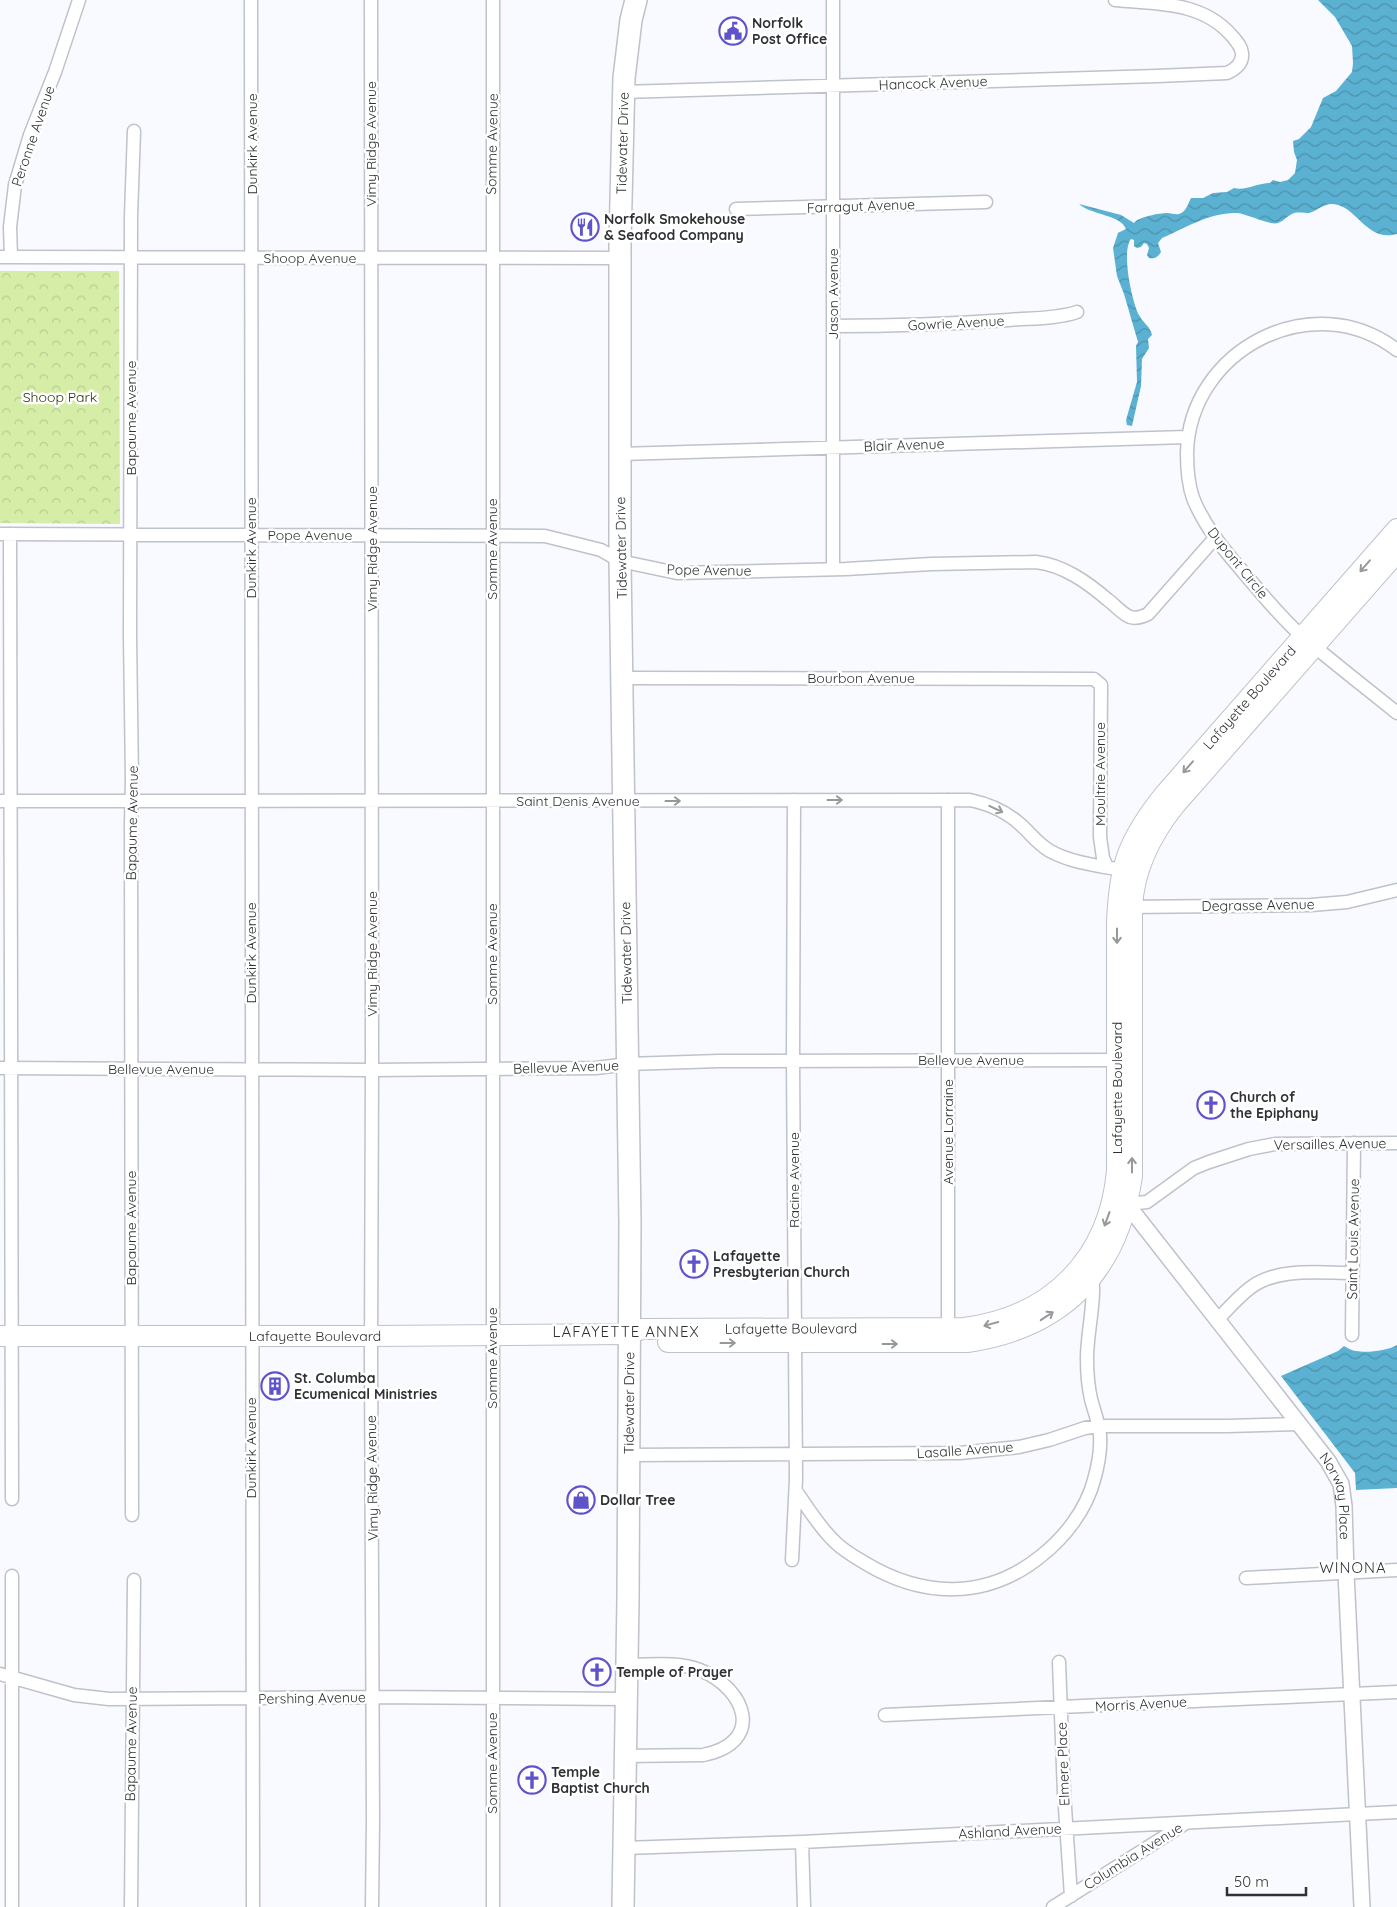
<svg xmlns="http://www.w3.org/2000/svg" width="1397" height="1907" viewBox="0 0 1397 1907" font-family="Quicksand,sans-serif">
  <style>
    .park { fill: url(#park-crowns) }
    .water { fill: url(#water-waves) }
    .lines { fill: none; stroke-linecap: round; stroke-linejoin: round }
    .minor-casing { stroke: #bec2c9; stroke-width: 15 }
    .tertiary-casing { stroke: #bec2c9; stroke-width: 18 }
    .primary-casing { stroke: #bec2c9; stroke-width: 22 }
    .trunk-casing { stroke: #bec2c9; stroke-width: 24 }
    .minor { stroke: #fff; stroke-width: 12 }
    .tertiary { stroke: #fff; stroke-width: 15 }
    .primary { stroke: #fff; stroke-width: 20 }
    .trunk { stroke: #fff; stroke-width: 21 }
    .oneway { stroke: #97989a }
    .labels { text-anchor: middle; stroke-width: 5; stroke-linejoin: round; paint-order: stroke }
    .poi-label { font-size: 14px; font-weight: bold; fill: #2f3134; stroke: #fff; text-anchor: start }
    .street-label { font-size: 14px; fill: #2f3134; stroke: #fff }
    .park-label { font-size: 14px; fill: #2c3903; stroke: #fff }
    .neighbourhood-label { font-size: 15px; letter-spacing: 1px; fill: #2f3134; stroke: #fff }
  </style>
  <defs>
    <pattern id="park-crowns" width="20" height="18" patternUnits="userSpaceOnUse" patternTransform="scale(1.25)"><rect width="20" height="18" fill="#d6eda8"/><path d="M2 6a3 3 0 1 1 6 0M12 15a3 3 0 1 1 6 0" fill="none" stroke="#b8cc91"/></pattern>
    <pattern id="water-waves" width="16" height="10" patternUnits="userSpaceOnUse" patternTransform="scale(1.25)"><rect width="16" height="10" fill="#5bb1d2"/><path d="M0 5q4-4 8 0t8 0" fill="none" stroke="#4c91ab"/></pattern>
  </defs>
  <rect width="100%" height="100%" fill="#f8faff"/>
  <path class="park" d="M0 271H119L120 524 0 523Z"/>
  <path class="water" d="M1318 0H1397V234C1368 242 1359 211 1338 205 1324 201 1319 211 1309 213 1305 213 1299 212 1294 213 1288 215 1284 221 1278 223 1271 226 1248 214 1237 213 1211 212 1185 228 1162 238L1158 243 1161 252C1158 257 1155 259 1149 258L1147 255 1149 248 1147 244 1144 243 1141 247 1137 248 1134 246V240L1131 239C1121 251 1132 302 1139 315 1143 323 1150 326 1152 335L1148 339 1149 348 1142 359 1141 386 1132 426 1127 425 1126 420 1137 382 1136 346 1138 342 1124 294 1117 276 1113 248 1118 233 1126 229C1120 214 1093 216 1079 204L1121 215 1134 223C1138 217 1160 213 1167 213 1171 213 1176 215 1179 214 1186 212 1188 204 1191 198H1203L1213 193 1227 192 1234 188C1246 191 1257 183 1270 183L1273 180 1280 182 1288 180 1295 173 1297 160 1294 152 1293 141 1299 139 1311 127 1323 98 1336 91 1352 72 1353 63 1352 46 1335 17Z
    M1397 1345V1488L1356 1490 1355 1473 1281 1376 1338 1351 1344 1346C1348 1348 1352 1351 1356 1351 1367 1353 1387 1351 1397 1345Z"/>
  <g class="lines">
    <g class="minor-casing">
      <path id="minor" d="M251 0 253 1907
        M371 0 372 1070 371 1355 373 1820 372 1907
        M493 0V1907
        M833 0V569
        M623 92 1157 76 1227 73C1236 69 1243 63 1242 53 1241 46 1237 42 1232 36 1202 1 1157 4 1115 0
        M736 209 986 202
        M0 257 621 258
        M11 257 10 227 15 185 30 135 55 72 79 0
        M833 326C892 326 951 324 1009 320 1031 318 1056 319 1077 312
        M1397 350C1313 285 1189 350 1187 453 1187 468 1188 484 1193 498 1204 526 1224 550 1244 573 1263 595 1281 618 1303 637 1334 663 1366 688 1397 713
        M620 454 1187 437
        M0 534 545 536 601 550 620 561 677 573 846 569 931 564 1036 562C1063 565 1087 582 1108 600 1115 605 1122 614 1130 617 1136 619 1142 617 1148 614L1215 538
        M10 534 12 1499
        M623 678 1094 679 1101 685 1100 837 1103 858 1107 867
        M948 800V1335
        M0 801 970 800C989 804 1007 812 1021 825 1031 834 1038 844 1050 851 1074 864 1102 866 1128 871
        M1126 907 1311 905 1347 902 1397 890
        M0 1068 372 1070 596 1068 628 1064 719 1061 1124 1060
        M1127 1204 1147 1202 1194 1168 1209 1162 1249 1149 1275 1144 1397 1143
        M1217 1320C1228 1309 1238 1297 1250 1288 1277 1267 1320 1273 1352 1273
        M1352 1335 1354 1143
        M629 1455 960 1453 1019 1447 1049 1440 1085 1428 1099 1426H1227L1299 1424
        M796 1491C808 1508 819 1527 835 1542 844 1551 855 1557 865 1563 923 1598 987 1600 1041 1556 1065 1537 1086 1510 1094 1480 1098 1466 1101 1449 1100 1435 1099 1423 1094 1411 1091 1399 1088 1386 1087 1371 1087 1358 1087 1332 1096 1299 1092 1275
        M132 1515 131 824 132 779 130 636 131 216 134 131
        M792 1560 796 1479 793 1061 794 800
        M1246 1578 1397 1570
        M1059 1662 1064 1793 1071 1896
        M0 1674 74 1695 109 1699 373 1697 627 1699
        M885 1715 1397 1692
        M625 1756 703 1755C765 1743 747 1689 700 1670 677 1661 651 1665 627 1665
        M802 1842 804 1907
        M624 1848 802 1842 1397 1812
        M12 1907V1576
        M131 1907 134 1580
        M1053 1907 1186 1823"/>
    </g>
    <g class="tertiary-casing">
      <g id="tertiary">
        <path id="s1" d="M1122 1198 1328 1461 1341 1484 1344 1506 1346 1573 1362 1907"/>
      </g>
    </g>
    <g class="primary-casing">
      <g id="primary">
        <path id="s2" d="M0 1336H371L629 1334 642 1329 964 1328C1051 1317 1109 1259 1117 1171V923C1119 866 1128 840 1164 795L1397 529"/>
        <path d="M668 1342H967C1063 1328 1118 1272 1132 1176V907C1134 868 1151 835 1175 805L1397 552"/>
      </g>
    </g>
    <g class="trunk-casing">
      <g id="trunk">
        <path id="s3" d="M623 1907 628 1599 630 1223 620 561V241L624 78 631 20 636 0"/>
      </g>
    </g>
    <use href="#minor" class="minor"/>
    <use href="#tertiary" class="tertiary"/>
    <use href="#primary" class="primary"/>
    <use href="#trunk" class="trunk"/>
  </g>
  <defs><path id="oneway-shaft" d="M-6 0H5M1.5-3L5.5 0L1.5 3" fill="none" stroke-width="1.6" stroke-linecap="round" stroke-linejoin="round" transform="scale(1.25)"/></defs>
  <g class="oneway">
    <use href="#oneway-shaft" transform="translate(1365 566) rotate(131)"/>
    <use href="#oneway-shaft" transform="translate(1188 767) rotate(131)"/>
    <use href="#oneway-shaft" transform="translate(835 800)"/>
    <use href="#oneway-shaft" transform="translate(673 801)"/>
    <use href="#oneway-shaft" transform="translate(996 809) rotate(25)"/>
    <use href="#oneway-shaft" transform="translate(1117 936) rotate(90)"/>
    <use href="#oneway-shaft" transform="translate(1132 1165) rotate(-90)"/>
    <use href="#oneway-shaft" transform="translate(1107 1219) rotate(110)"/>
    <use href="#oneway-shaft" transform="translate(1047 1316) rotate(-33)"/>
    <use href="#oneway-shaft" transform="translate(991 1324) rotate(165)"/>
    <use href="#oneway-shaft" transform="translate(728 1343)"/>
    <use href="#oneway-shaft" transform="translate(890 1344)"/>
  </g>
  <defs>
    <g id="civic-ring" transform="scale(1.4375)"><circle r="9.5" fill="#fff" stroke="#5e53cb" stroke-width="1.5"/><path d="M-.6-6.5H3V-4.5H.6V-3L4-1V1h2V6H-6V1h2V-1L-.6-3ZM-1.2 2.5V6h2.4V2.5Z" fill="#5e53cb"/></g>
    <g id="restaurant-ring" transform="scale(1.4375)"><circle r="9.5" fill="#fff" stroke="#5e53cb" stroke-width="1.5"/><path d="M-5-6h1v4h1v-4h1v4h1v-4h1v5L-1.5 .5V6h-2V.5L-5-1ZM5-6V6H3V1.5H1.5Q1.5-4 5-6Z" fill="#5e53cb"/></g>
    <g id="church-ring" transform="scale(1.4375)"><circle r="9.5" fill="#fff" stroke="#5e53cb" stroke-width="1.5"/><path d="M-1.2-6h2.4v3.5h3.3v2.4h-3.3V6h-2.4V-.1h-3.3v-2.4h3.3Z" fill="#5e53cb"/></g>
    <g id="building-ring" transform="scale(1.4375)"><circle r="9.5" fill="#fff" stroke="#5e53cb" stroke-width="1.5"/><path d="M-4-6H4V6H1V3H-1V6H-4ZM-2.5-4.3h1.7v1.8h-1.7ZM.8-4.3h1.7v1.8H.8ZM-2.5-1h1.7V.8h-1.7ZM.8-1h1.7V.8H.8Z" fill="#5e53cb"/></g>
    <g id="shop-ring" transform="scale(1.4375)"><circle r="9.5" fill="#fff" stroke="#5e53cb" stroke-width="1.5"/><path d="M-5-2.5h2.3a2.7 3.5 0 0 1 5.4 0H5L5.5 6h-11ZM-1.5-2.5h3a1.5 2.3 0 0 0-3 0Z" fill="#5e53cb"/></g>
  </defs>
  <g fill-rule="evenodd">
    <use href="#civic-ring" x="733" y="31"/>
    <use href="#restaurant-ring" x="585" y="227"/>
    <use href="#church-ring" x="1211" y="1105"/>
    <use href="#church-ring" x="694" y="1264"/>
    <use href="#building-ring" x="275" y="1386"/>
    <use href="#shop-ring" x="581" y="1500"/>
    <use href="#church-ring" x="597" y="1672"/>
    <use href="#church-ring" x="532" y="1780"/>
  </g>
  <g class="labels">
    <g class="poi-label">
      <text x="752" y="28">Norfolk<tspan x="752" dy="16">Post Office</tspan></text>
      <text x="604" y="224">Norfolk Smokehouse<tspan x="604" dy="16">&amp; Seafood Company</tspan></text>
      <text x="1230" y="1102">Church of<tspan x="1230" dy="16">the Epiphany</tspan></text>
      <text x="713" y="1261">Lafayette<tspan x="713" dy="16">Presbyterian Church</tspan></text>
      <text x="294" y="1383">St. Columba<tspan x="294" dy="16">Ecumenical Ministries</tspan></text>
      <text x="600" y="1505">Dollar Tree</text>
      <text x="616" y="1677">Temple of Prayer</text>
      <text x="551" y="1777">Temple<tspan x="551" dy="16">Baptist Church</tspan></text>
    </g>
    <g class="street-label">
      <text transform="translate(933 83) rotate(-2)" y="5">Hancock Avenue</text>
      <text transform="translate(33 136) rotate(-71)" y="5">Peronne Avenue</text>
      <text dy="5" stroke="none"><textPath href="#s3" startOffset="1764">Tidewater Drive</textPath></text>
      <text transform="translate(252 144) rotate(-90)" y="5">Dunkirk Avenue</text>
      <text transform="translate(371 144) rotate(-90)" y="5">Vimy Ridge Avenue</text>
      <text transform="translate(492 144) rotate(-89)" y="5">Somme Avenue</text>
      <text transform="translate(861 206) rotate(-2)" y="5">Farragut Avenue</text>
      <text x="310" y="263">Shoop Avenue</text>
      <text transform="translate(833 294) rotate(-90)" y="5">Jason Avenue</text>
      <text transform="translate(956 323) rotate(-3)" y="5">Gowrie Avenue</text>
      <text transform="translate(131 418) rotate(-90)" y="5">Bapaume Avenue</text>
      <text transform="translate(904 445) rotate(-2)" y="5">Blair Avenue</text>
      <text x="310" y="540">Pope Avenue</text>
      <text transform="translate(251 548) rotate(-90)" y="5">Dunkirk Avenue</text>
      <text transform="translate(621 548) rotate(-91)" y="5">Tidewater Drive</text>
      <text transform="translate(372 549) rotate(-90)" y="5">Vimy Ridge Avenue</text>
      <text transform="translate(492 549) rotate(-90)" y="5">Somme Avenue</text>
      <text transform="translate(1238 563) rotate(51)" y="5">Dupont Circle</text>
      <text transform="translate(709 570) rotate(1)" y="5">Pope Avenue</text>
      <text x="861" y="683">Bourbon Avenue</text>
      <text dy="5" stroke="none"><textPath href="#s2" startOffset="1721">Lafayette Boulevard</textPath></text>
      <text transform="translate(1100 774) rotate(-90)" y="5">Moultrie Avenue</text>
      <text x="578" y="806">Saint Denis Avenue</text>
      <text transform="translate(132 823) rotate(-89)" y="5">Bapaume Avenue</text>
      <text transform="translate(1258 905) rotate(-1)" y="5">Degrasse Avenue</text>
      <text transform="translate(251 953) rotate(-90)" y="5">Dunkirk Avenue</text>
      <text transform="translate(626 953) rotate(-91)" y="5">Tidewater Drive</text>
      <text transform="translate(372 954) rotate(-90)" y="5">Vimy Ridge Avenue</text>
      <text transform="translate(492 954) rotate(-90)" y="5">Somme Avenue</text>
      <text x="971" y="1065">Bellevue Avenue</text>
      <text transform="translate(566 1067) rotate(-2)" y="5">Bellevue Avenue</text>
      <text x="161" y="1074">Bellevue Avenue</text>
      <text transform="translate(1117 1088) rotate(-90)" y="5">Lafayette Boulevard</text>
      <text transform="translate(948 1132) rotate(-90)" y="5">Avenue Lorraine</text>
      <text transform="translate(1330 1144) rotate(-1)" y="5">Versailles Avenue</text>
      <text transform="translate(794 1180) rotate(-90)" y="5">Racine Avenue</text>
      <text transform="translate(131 1228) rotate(-90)" y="5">Bapaume Avenue</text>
      <text transform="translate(1353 1239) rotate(-89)" y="5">Saint Louis Avenue</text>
      <text dy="5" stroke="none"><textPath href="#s2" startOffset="792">Lafayette Boulevard</textPath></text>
      <text dy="5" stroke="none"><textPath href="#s2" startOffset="315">Lafayette Boulevard</textPath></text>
      <text transform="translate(492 1358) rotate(-90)" y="5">Somme Avenue</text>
      <text dy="5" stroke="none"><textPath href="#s3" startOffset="504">Tidewater Drive</textPath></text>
      <text transform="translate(251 1448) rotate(-90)" y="5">Dunkirk Avenue</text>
      <text transform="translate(965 1450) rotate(-4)" y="5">Lasalle Avenue</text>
      <text transform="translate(372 1478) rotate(-91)" y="5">Vimy Ridge Avenue</text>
      <text dy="5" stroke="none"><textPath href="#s1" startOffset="371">Norway Place</textPath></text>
      <text transform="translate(312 1698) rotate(-1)" y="5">Pershing Avenue</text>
      <text transform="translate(1141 1704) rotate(-3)" y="5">Morris Avenue</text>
      <text transform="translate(131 1744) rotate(-89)" y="5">Bapaume Avenue</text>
      <text transform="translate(492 1763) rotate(-90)" y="5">Somme Avenue</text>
      <text transform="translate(1063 1764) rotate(-92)" y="5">Elmere Place</text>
      <text transform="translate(1010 1831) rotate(-3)" y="5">Ashland Avenue</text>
      <text transform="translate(1133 1856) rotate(-32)" y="5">Columbia Avenue</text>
    </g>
    <g class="park-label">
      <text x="60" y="402">Shoop Park</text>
    </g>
    <g class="neighbourhood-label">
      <text x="626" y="1337">LAFAYETTE ANNEX</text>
      <text x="1353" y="1573">WINONA</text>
    </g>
  </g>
  <path d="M1227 1887v8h79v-8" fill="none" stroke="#2f3134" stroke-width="2.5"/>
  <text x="1234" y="1887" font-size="15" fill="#2f3134" stroke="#ffffff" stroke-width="4" paint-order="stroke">50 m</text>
</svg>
